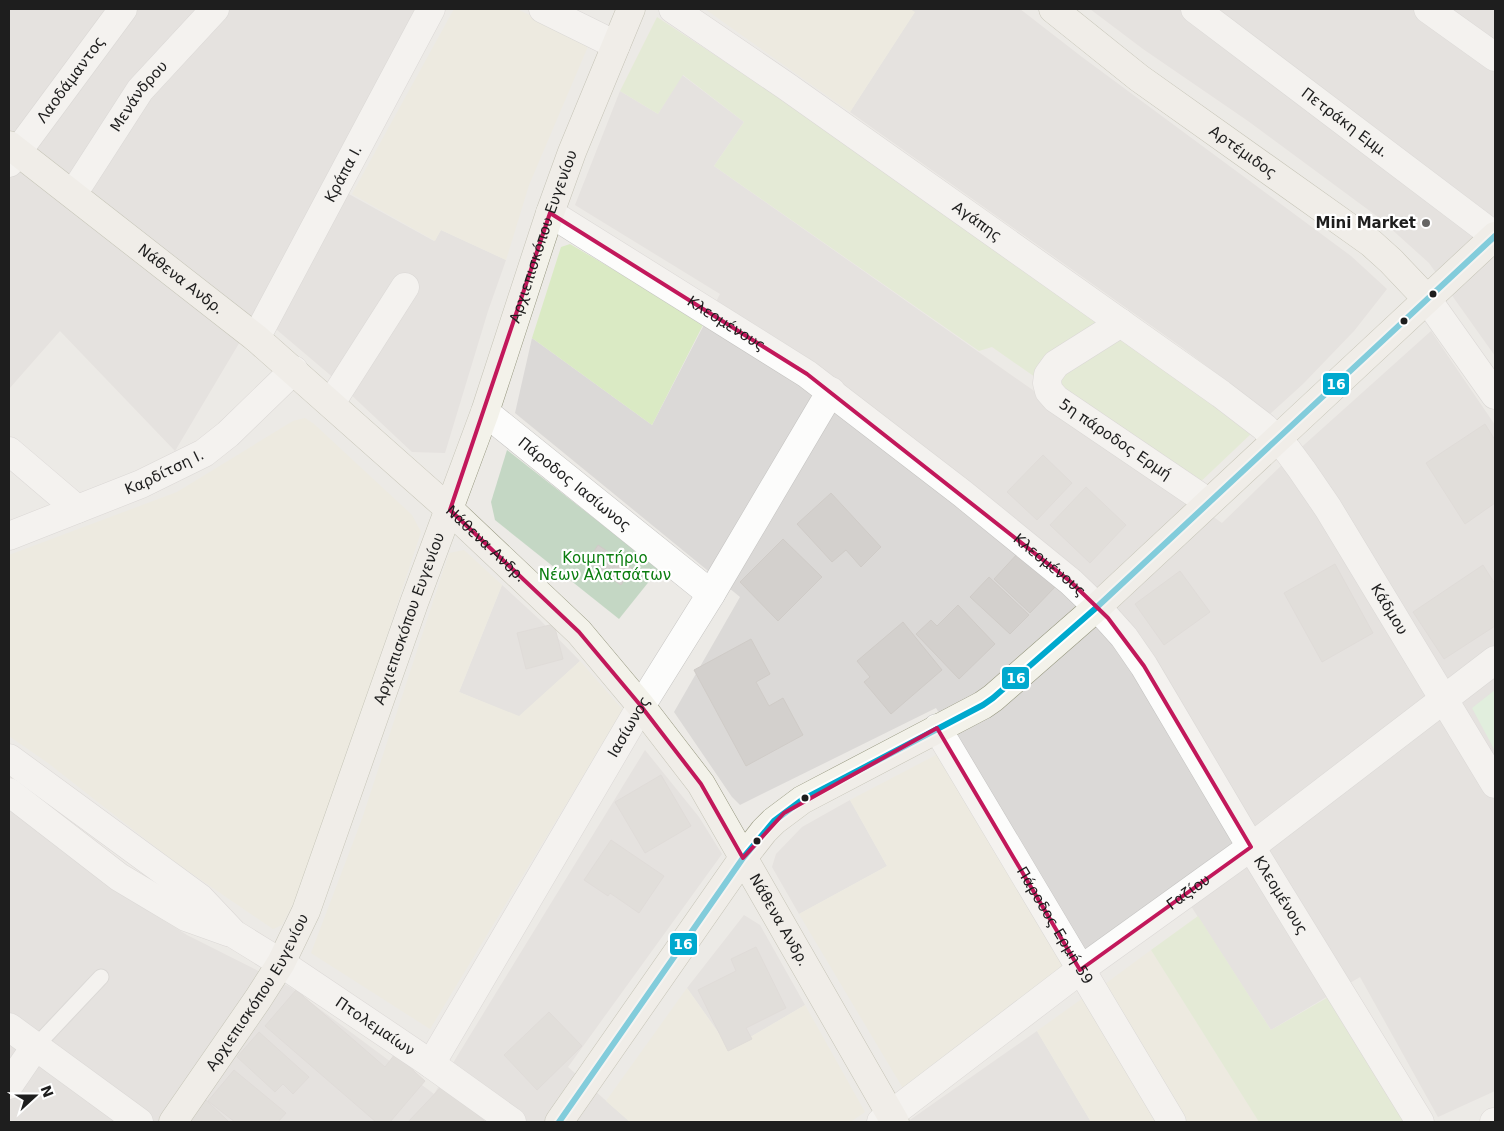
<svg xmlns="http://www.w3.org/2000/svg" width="1504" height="1131" viewBox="0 0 1504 1131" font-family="'DejaVu Sans',sans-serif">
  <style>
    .residential { fill: #dbd9d7 }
    .farmland { fill: #edecd9 }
    .grass { fill: #daeac4 }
    .cemetery { fill: #c4d7c4 }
    .park { fill: #d3f3d2 }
    .building { fill: #d3d0cd; stroke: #cfcbc7 }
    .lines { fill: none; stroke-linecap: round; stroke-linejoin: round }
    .lane-casing { stroke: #c5c4c2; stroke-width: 17 }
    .street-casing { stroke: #c5c4c2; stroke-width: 29 }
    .secondary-casing { stroke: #95967e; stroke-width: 29 }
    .lane { stroke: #fcfcfb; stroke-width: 15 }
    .street { stroke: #fcfcfb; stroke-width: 28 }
    .secondary { stroke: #f3f2ea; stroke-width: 28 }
    .bus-1-casing { stroke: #fff; stroke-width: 10 }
    .bus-1 { stroke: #00a9ce; stroke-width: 6 }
    .marked { fill: none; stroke: #c2185b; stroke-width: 4; stroke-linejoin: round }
    .poi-dot { fill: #666564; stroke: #fff; stroke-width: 2 }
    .bus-dot { fill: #1e1e1e; stroke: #fff; stroke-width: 2 }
    .labels { text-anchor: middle; stroke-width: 4.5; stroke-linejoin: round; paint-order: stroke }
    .street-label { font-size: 15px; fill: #1e1e1e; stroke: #fff }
    .poi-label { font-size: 15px; font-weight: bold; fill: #1e1e1e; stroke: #fff; text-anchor: end }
    .park-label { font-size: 15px; fill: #0a7d0f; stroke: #fff }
    .line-badge { stroke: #fff; stroke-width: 2 }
    .badge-label { font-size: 14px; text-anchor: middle; font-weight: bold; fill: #fff }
  </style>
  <rect width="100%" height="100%" fill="#eceae6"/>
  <path class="residential" d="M9 9H421L327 182 434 241 441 230 506 260 488 311 445 453 412 452 329 374 257 313 175 451 60 331 9 389Z
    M910 9H1020L1082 57 1351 256 1387 289 1354 331 1303 384 1270 414 1180 346 850 112 914 13Z
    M1090 9H1495V356L1429 263 1378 217 1248 121 1143 49Z
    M682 75 744 122 714 166 1222 523 1285 462 1431 331 1495 425V1091L1438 1117 1360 977 1271 1030 1178 886 1083 954 936 708 740 805 732 797 674 712 740 597 515 413 532 338 652 425 720 294 575 205 620 91 658 114Z
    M502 585 539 619 580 661 519 717 459 692Z
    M645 750 699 817 722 854 568 1067 630 1122H11L9 1121V803L62 851 124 896 187 935 290 987 434 1094Z
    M850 800 887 866 799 914 772 867 776 854 802 827Z
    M744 915 760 925 805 1005 730 1049 687 988Z
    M1037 1031 1091 1122H907Z"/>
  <path class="farmland" d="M454 9H517L589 44 529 185 506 260 441 230 435 241 352 194Z
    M705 9H910L915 12 850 112Z
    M305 418 314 424 412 515 421 532 370 687 294 902 282 925 273 929 172 860 48 763 9 736V555L177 492 293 421Z
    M464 550 502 585 459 692 519 716 580 661 623 710 430 1029 311 953 362 819 449 553Z
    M938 754 1065 969 904 1090 799 914 887 866 850 800Z
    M1151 950 1259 1122H1182L1101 987Z
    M687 988 730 1049 805 1005 865 1112 850 1122H630L606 1101Z
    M1083 998 1158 1122H1091L1037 1031Z"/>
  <path class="grass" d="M657 17 774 94 1253 432 1194 488 992 347 979 351 714 166 744 122 683 75 658 114 620 91Z
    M570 244 704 323 652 425 532 338 561 247Z
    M1198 916 1271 1030 1330 996 1406 1122H1259L1151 950Z"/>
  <path class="cemetery" d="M507 450 659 569 619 619 495 520 491 502Z"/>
  <path class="park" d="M1495 690V751L1472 708Z"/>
  <path class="building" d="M1485 424 1495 440V503L1465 524 1426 463Z
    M1043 455 1072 483 1037 520 1007 492Z
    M1086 487 1126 525 1090 563 1050 525Z
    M831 493 881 547 861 567 846 550 832 562 797 524Z
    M783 539 822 577 778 621 740 582Z
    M598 545 632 568 621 585 587 562Z
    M1019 552 1055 587 1030 613 994 579Z
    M1335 564 1373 633 1322 662 1284 593Z
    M1483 565 1495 584V626L1444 659 1413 612Z
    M1180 571 1210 612 1164 645 1135 604Z
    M989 577 1029 615 1010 634 970 597Z
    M958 605 995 644 959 679 916 634 931 620 937 626Z
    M903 622 942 670 891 714 864 682 870 677 857 661Z
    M554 624 563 659 526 669 517 633Z
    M751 639 770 674 756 682 769 706 783 698 803 735 746 766 694 670Z
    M661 775 691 826 645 853 615 802Z
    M611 840 664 876 639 913 610 893 608 896 584 880Z
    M756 947 786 1008 746 1028 752 1039 728 1051 698 990 736 971 731 959Z
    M296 990 385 1067 395 1054 425 1081 390 1122H376L265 1026Z
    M549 1012 582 1046 537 1090 504 1055Z
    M259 1032 309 1077 293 1094 283 1084 275 1092 237 1057Z
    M234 1070 286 1113 278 1122H235L208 1101Z
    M444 1084 485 1122H408Z
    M206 1100 229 1122H185Z"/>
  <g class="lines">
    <g class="lane-casing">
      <path id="lane" d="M35 1047 101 977"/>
    </g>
    <g class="street-casing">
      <g id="street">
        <path d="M543 9 616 45"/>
        <path id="s1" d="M673 9 786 86 1221 394 1264 427 1288 451 1302 470 1328 508 1495 784"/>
        <path id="s2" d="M1195 9 1495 236"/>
        <path d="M1428 9 1495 57"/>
        <path id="s3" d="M9 163 123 9"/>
        <path id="s4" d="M73 194 140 90 215 9"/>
        <path id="s5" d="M550 213 807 374 963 494 1071 582 1097 607 1124 637 1144 666 1251 847 1420 1122"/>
        <path d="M1427 299 1495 395"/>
        <path id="s6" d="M1121 323 1056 364 1048 375 1047 383 1049 391 1056 399 1208 502"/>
        <path id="s7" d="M256 338 431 9"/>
        <path d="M331 403 405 287"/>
        <path id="s8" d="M485 412 711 594"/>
        <path d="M9 451 77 509"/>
        <path id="s9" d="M9 536 141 484 204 453 228 434 294 370"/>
        <path id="s10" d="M937 728 1172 1122"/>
        <path id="s11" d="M9 758 200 898 234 934 281 963 431 1064 512 1122"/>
        <path d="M9 792 119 877 186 917 228 932"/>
        <path d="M9 1027 139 1122"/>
        <path id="s12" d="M431 1064 641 706 711 594 831 391"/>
        <path d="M9 1085 35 1047"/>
        <path id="s13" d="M881 1122 1080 970 1251 847 1495 660"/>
        <path d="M1494 1122H1495"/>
      </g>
    </g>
    <g class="secondary-casing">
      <g id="secondary">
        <path id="s14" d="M1053 9 1139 78 1371 243 1391 261 1427 299"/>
        <path id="s15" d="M9 145 256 338 450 510 579 632 641 706 701 784 895 1122"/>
        <path id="s16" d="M173 1122 258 999 281 963 306 911 414 603 485 412 550 213 572 152 631 9"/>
        <path d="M559 1122 743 858 764 831 774 821 802 800 983 705 993 698 1097 607 1495 236"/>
      </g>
    </g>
    <use href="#lane" class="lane"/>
    <use href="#street" class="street"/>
    <use href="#secondary" class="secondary"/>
    <g class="bus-1-casing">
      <path id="bus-1" d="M559 1122 743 858 774 821 802 800 983 705 993 698 1097 607 1495 236"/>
    </g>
    <use href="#bus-1" class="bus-1"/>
  </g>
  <path d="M0 0H1504V1131H0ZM550 213 807 374 1071 582 1108 618 1144 666 1251 847 1080 970 937 728 784 813 743 858 701 784 641 706 579 632 450 510Z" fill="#eceae6" fill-opacity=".55" fill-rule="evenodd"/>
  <path class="marked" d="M550 213 807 374 1071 582 1108 618 1144 666 1251 847 1080 970 937 728 784 813 743 858 701 784 641 706 579 632 450 510Z"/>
  <circle class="poi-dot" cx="1426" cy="223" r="5"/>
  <g class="bus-dot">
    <circle cx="1433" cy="294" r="4.5"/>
    <circle cx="1404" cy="321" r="4.5"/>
    <circle cx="805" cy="798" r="4.5"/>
    <circle cx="757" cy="841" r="4.5"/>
  </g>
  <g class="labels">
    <g class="street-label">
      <text dy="5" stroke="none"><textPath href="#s3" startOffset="104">Λαοδάμαντος</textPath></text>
      <text dy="5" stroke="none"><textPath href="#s4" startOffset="118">Μενάνδρου</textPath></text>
      <text dy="5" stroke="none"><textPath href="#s2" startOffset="188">Πετράκη Εμμ.</textPath></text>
      <text dy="5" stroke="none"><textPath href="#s14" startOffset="238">Αρτέμιδος</textPath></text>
      <text dy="5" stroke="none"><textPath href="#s7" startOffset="186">Κράπα Ι.</textPath></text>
      <text dy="5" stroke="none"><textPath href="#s1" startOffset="371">Αγάπης</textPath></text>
      <text dy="5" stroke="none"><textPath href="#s16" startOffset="965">Αρχιεπισκόπου Ευγενίου</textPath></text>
      <text dy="5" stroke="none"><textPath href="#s15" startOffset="218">Νάθενα Ανδρ.</textPath></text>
      <text dy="5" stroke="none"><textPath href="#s5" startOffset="208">Κλεομένους</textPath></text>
      <text dy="5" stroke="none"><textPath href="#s6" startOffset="189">5η πάροδος Ερμή</textPath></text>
      <text dy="5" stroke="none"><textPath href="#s9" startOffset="168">Καρδίτση Ι.</textPath></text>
      <text dy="5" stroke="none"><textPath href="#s8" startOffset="115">Πάροδος Ιασίωνος</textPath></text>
      <text dy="5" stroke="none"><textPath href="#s15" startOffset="622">Νάθενα Ανδρ.</textPath></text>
      <text dy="5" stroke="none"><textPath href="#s5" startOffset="612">Κλεομένους</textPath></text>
      <text dy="5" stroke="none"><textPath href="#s1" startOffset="946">Κάδμου</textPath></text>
      <text dy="5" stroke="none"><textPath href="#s16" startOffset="560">Αρχιεπισκόπου Ευγενίου</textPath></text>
      <text dy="5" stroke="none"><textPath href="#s12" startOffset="391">Ιασίωνος</textPath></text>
      <text dy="5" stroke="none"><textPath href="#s13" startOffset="384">Γαζίου</textPath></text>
      <text dy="5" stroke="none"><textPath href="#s5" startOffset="1018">Κλεομένους</textPath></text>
      <text dy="5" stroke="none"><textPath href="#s15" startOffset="1102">Νάθενα Ανδρ.</textPath></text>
      <text dy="5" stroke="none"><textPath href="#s10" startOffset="230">Πάροδος Ερμή 59</textPath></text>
      <text dy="5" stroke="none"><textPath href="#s16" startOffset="155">Αρχιεπισκόπου Ευγενίου</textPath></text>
      <text dy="5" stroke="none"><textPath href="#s11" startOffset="455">Πτολεμαίων</textPath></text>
    </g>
    <g class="poi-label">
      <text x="1416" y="228">Mini Market</text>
    </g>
    <g class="park-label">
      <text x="605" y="563">Κοιμητήριο<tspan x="605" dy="17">Νέων Αλατσάτων</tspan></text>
    </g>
  </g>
  <g class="line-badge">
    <rect x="1322" y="372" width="28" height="24" rx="5" fill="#00a9ce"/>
    <rect x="1001" y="666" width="29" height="24" rx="5" fill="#00a9ce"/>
    <rect x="669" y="932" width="29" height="24" rx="5" fill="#00a9ce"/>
  </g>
  <g class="badge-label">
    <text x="1336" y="389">16</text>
    <text x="1016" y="683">16</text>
    <text x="683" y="949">16</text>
  </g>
  <rect width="1504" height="1131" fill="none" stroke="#1e1e1e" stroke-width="20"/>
  <g transform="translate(35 1096) rotate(69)" stroke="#ffffff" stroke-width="4" paint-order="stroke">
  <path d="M0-4L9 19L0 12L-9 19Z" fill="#1e1e1e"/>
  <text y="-8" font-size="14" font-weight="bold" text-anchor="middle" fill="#1e1e1e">N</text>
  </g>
</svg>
